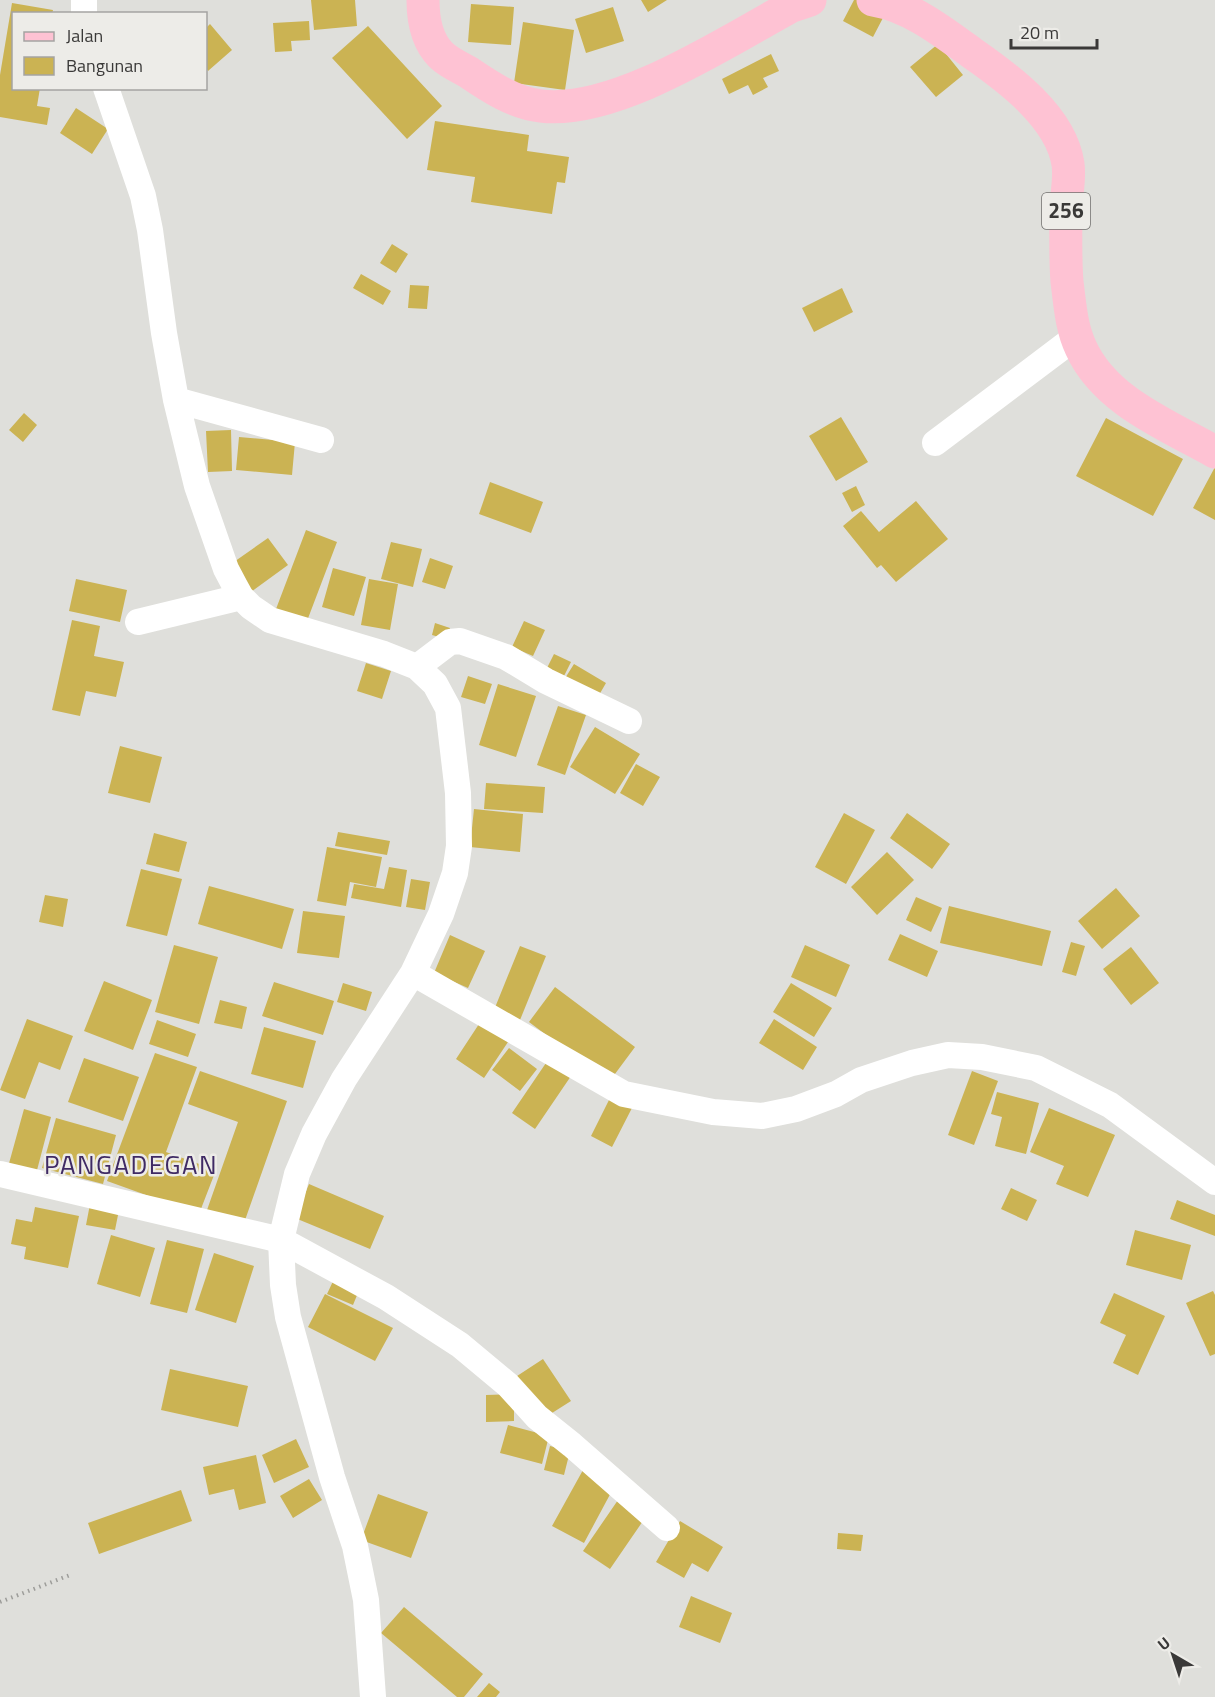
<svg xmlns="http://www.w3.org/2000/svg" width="1215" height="1697" viewBox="0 0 1215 1697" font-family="'Titillium Web',sans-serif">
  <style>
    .building { fill: #cbb353 }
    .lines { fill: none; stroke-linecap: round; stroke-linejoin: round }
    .path { stroke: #9d9d9a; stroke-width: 4; stroke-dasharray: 1.5 4.5; stroke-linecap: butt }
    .minor { stroke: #fff; stroke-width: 26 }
    .primary { stroke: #fec2d3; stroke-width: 33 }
    .labels { text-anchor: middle; stroke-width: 5; stroke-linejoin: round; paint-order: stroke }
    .shield { fill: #edece8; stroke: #706f6d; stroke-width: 1.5 }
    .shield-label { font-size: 21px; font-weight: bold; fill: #3a3938 }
    .quarter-label { font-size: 26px; letter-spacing: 1.5px; fill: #3f2a64; stroke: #edece8 }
  </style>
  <rect width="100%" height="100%" fill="#dfdfdb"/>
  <path class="building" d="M311 0H355L357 26 314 30Z
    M641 0H667L648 12Z
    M854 0H858L885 14 873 37 843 21Z
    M12 3 53 10 52 14H14V88H40L37 106 50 108 47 125 0 117V75Z
    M471 4 514 7 511 45 468 42Z
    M613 7 624 41 586 53 575 19Z
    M309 21 310 40 291 41 292 51 275 52 273 23Z
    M523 22 574 30 565 90 514 83Z
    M210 24 232 50 208 71 206 68V28Z
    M368 26 442 106 407 139 332 58Z
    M938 44 963 75 936 97 910 67Z
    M771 54 779 71 763 78 768 87 753 95 748 85 729 94 722 79Z
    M76 108 108 129 92 154 60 133Z
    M435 121 529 135 527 151 569 157 565 183 557 182 552 214 471 202 475 177 427 170Z
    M392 244 408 254 396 273 380 263Z
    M361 274 391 291 383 305 353 288Z
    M410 285 429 286 427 309 408 308Z
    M842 288 853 312 814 332 802 308Z
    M24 413 37 425 23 442 9 430Z
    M841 417 868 462 836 481 809 436Z
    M1106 418 1183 459 1153 516 1076 476Z
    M231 430 232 471 208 472 206 431Z
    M239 437 295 442 292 475 236 470Z
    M1215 467V520L1193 508Z
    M490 482 543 502 531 533 479 514Z
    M856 486 865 505 852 512 842 493Z
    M916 501 948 539 896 582 881 565 877 568 843 526 861 511 879 532Z
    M306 530 337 542 307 621 276 609Z
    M268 538 288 565 251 592 231 564Z
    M391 542 422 549 413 587 381 579Z
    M430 558 453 566 445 589 422 582Z
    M333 568 366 577 354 616 322 607Z
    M76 579 127 590 120 622 69 611Z
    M369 579 398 584 390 630 361 625Z
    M72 620 100 626 94 656 124 662 116 697 86 691 80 716 52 710Z
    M524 621 545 630 533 656 512 647Z
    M435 623 450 628 446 639 432 635Z
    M554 654 571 662 562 680 545 672Z
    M366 663 391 671 382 699 357 691Z
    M574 664 606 683 595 702 562 683Z
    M468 676 492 684 485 704 461 697Z
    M498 684 536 696 516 757 479 745Z
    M558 706 586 715 565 775 537 765Z
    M595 727 640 754 615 794 570 767Z
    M120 746 162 757 150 803 108 793Z
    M636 764 660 777 643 806 620 793Z
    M486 783 545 787 543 813 484 809Z
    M474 809 523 814 520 852 470 847Z
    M844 813 875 830 846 884 815 867Z
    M907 813 950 844 932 869 890 838Z
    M338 832 390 841 387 855 335 846Z
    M154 833 187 842 179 872 146 864Z
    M327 847 382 857 376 887 350 882 346 906 317 901Z
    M887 852 914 880 877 915 851 887Z
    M389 867 407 870 401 907 351 898 354 884 384 889Z
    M141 869 182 879 167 936 126 926Z
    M411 879 430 882 425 910 406 907Z
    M209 886 294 909 282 949 198 924Z
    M1116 888 1140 916 1102 949 1078 921Z
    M45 895 68 899 63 927 39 922Z
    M916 897 942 908 931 932 906 920Z
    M949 906 1051 931 1042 966 940 943Z
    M303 911 345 916 339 958 297 953Z
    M900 934 938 951 927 977 888 960Z
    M450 935 485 951 468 988 434 973Z
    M1071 942 1085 946 1076 976 1062 972Z
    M174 945 218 957 199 1024 155 1012Z
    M805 945 850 965 836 997 791 977Z
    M520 946 546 956 520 1020 494 1010Z
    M1131 947 1159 983 1131 1005 1103 969Z
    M104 981 152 1000 133 1050 84 1031Z
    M274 982 334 1001 323 1035 262 1016Z
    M343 983 372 992 366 1011 337 1002Z
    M791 983 832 1008 814 1037 773 1012Z
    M555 987 635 1047 609 1082 529 1022Z
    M220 1000 247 1007 242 1029 214 1023Z
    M27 1019 73 1036 60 1070 39 1062 25 1099 0 1090Z
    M774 1019 817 1047 803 1070 759 1043Z
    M157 1020 196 1034 188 1057 149 1044Z
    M479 1024 508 1042 484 1078 456 1059Z
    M264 1027 316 1041 303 1088 251 1074Z
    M509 1048 537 1069 520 1091 492 1070Z
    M155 1053 197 1067 166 1152 216 1170 199 1214 107 1181Z
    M84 1058 139 1077 123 1121 68 1102Z
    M548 1060 571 1076 535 1129 512 1113Z
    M200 1071 287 1101 244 1223 207 1210 238 1122 188 1104Z
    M972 1071 998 1081 974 1145 948 1135Z
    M997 1092 1039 1103 1026 1154 995 1146 1002 1117 991 1114Z
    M611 1096 633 1106 612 1147 591 1136Z
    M1049 1108 1115 1135 1088 1197 1056 1184 1064 1166 1030 1152Z
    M24 1109 51 1117 36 1174 8 1167Z
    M56 1118 116 1135 103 1184 42 1168Z
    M309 1184 384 1216 370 1249 295 1218Z
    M1011 1188 1037 1200 1027 1221 1001 1209Z
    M91 1199 120 1205 115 1230 86 1225Z
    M1177 1200 1215 1215V1236L1170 1219Z
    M35 1207 79 1216 68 1268 24 1259 26 1247 11 1244 16 1219 32 1222Z
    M1135 1230 1191 1245 1182 1280 1126 1265Z
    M111 1235 155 1248 140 1297 97 1284Z
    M167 1240 204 1249 187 1313 150 1304Z
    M214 1253 254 1266 236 1323 195 1310Z
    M335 1277 360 1288 353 1305 327 1294Z
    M1213 1291 1215 1295V1354L1210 1356 1186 1303Z
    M1114 1293 1165 1316 1138 1375 1113 1363 1126 1335 1100 1323Z
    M325 1294 393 1328 375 1361 308 1327Z
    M543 1359 571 1401 541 1420 514 1378Z
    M170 1369 248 1386 238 1427 161 1410Z
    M514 1394V1421L486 1422V1395Z
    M508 1425 549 1436 542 1464 500 1453Z
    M296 1439 309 1467 274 1483 262 1455Z
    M550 1446 570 1451 564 1475 544 1470Z
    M256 1455 266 1503 239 1510 234 1489 209 1495 203 1467Z
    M583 1470 614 1487 584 1543 552 1526Z
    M309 1479 322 1500 293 1518 280 1496Z
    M181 1490 192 1521 99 1554 88 1523Z
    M378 1494 428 1512 411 1558 361 1540Z
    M618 1500 645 1518 610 1569 583 1551Z
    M680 1521 723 1547 708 1572 692 1563 684 1578 656 1562Z
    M838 1533 863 1535 861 1551 837 1549Z
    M691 1596 732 1613 720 1643 679 1627Z
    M404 1607 483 1674 464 1697H457L381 1633Z
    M489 1683 500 1692 496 1697H477Z"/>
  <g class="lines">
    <path class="path" d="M0 1602 70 1575"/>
    <path class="minor" d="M84 0V14
      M106 88 143 196 150 230 164 333 176 400 197 486 226 569 235 586 241 597 251 607 270 620 384 654 417 667 435 684 448 708 458 793 459 846 455 873 441 914 413 973 344 1079 314 1134 297 1174 281 1240 283 1285 288 1317 332 1477 355 1546 366 1600 373 1697
      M176 400 321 440
      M935 443 1077 336
      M138 622 241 597
      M417 667 450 642 460 641 506 657 546 681 629 721
      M413 973 624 1094 713 1112 762 1116 796 1109 836 1094 861 1080 912 1063 948 1055 982 1057 1036 1068 1110 1105 1215 1182
      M0 1174 281 1240 386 1297 460 1345 508 1385 537 1417 572 1445 667 1528"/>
    <path class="primary" d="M423 0C423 19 426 40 441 55 448 62 459 67 468 72 490 87 514 103 541 106 616 115 727 41 792 6L810 0
      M873 0C910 6 942 31 972 53 1008 78 1061 117 1068 164 1070 177 1067 191 1066 205 1066 230 1065 256 1067 282 1070 304 1071 327 1081 348 1105 401 1167 425 1215 452"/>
  </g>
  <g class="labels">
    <rect class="shield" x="1042" y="193" width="48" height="36" rx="4.5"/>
    <g class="shield-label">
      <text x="1066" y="218">256</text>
    </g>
    <g class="quarter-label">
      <text x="131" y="1174">PANGADEGAN</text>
    </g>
  </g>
  <rect x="12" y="12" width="195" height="78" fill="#edece8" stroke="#a5a4a2" stroke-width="1.5"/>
  <rect x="24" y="32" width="30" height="9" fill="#fec2d3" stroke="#a5a4a2" stroke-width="1.5"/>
  <text x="66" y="42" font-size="18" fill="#3a3938">Jalan</text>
  <rect x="24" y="57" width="30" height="18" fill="#cbb353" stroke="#a5a4a2" stroke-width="1.5"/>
  <text x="66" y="72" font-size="18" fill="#3a3938">Bangunan</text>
  <g transform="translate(1173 1655) rotate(321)" stroke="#edece8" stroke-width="4.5" paint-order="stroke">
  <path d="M0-4.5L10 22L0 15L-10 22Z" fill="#3a3938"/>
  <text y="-9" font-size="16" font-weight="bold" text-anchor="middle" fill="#3a3938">U</text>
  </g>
  <path d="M1011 39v9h86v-9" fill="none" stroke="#3a3938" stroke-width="3"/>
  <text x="1020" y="39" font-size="18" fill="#3a3938" stroke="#edece8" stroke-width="4.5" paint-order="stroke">20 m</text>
</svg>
